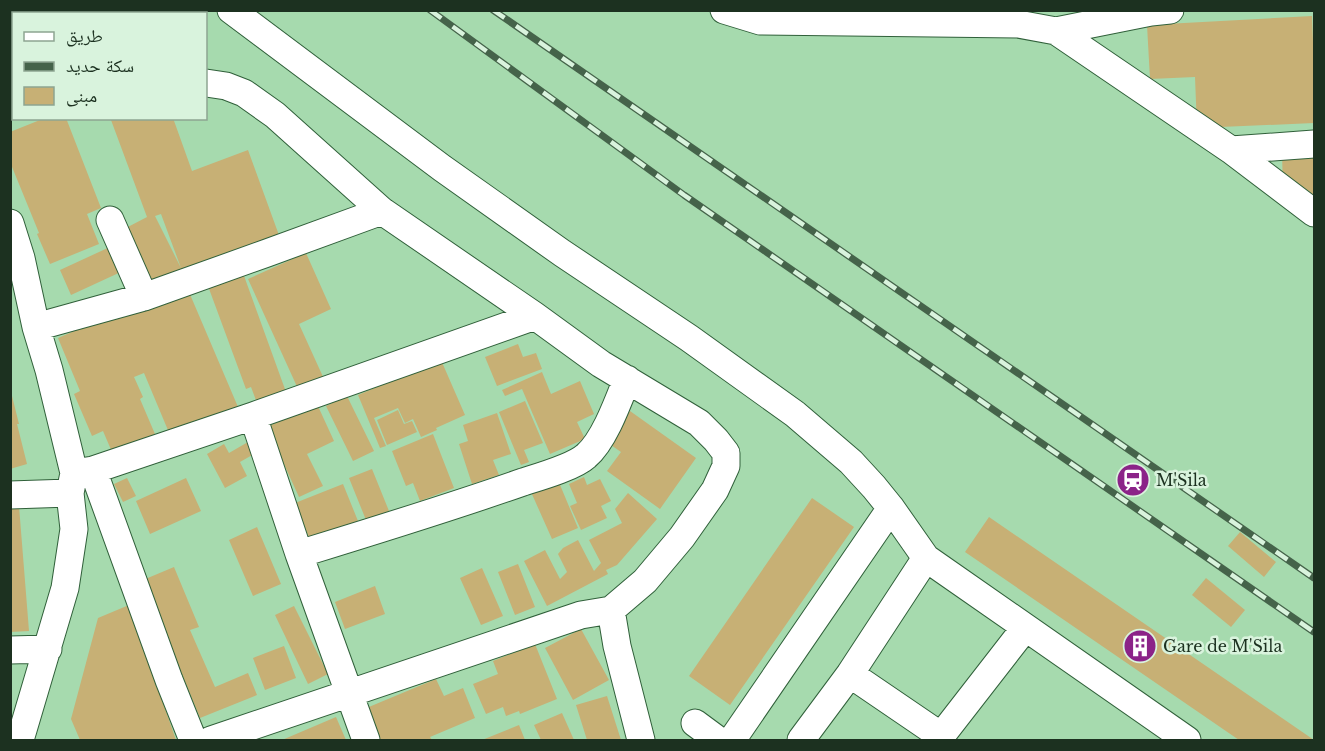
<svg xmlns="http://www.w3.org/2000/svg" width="1325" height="751" viewBox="0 0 1325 751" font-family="'Libre Baskerville','Noto Naskh Arabic',serif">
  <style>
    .building { fill: #c7b075; fill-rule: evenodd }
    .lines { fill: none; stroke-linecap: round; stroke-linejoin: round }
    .minor-casing { stroke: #30603a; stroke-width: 29 }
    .minor { stroke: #fff; stroke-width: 27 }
    .rail-casing { stroke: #45634a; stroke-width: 7 }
    .rail { stroke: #d9f3dd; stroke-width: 4.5; stroke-dasharray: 14; stroke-linecap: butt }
    .labels { text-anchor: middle; stroke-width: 5; stroke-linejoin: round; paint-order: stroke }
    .poi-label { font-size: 16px; fill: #1c3120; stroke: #d9f3dd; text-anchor: start }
  </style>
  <rect width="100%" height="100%" fill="#a6daae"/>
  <path class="building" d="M1312 16 1314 68V123L1197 128 1195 77 1150 79 1147 25Z
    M45 118H66L101 208 87 214 99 244 50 264 37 234 39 233 10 162V132Z
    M114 118H173L192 171 248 150 280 238 153 286 124 229 147 217 111 120ZM161 214 181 268 155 216Z
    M1282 149H1314V195L1283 196Z
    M112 246 123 271 71 295 60 270Z
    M306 253 331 309 299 324 324 379 299 391 248 279Z
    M243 273 286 392 257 403 251 387 246 389 208 286Z
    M189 292 238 407 170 435 144 373 134 377 143 397 140 399 155 434 112 452 103 431 92 436 74 394 80 391 58 338 112 315 114 320 146 307Z
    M518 344 523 357 536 353 542 369 497 386 485 357Z
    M441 360 465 415 436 428 437 430 421 437 413 419 405 423 398 408 374 418 386 446 380 448 358 395Z
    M542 372 551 394 580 381 594 414 577 422 585 439 550 454 522 389 505 396 502 390Z
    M11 392 19 424H17L27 464 10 469Z
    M347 396 374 451 353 461 326 406Z
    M525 401 543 443 524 450 529 462 521 465 499 412Z
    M317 404 334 441 307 454 323 486 299 497 267 427Z
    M398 410 404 424 412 421 417 432 387 445 377 420Z
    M630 411 696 458 660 509 607 471 621 452 608 443Z
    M497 413 511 454 493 460 499 475 472 484 459 444 468 441 463 425Z
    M433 434 454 488 420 501 413 483 406 486 392 451Z
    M248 442 254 454 240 462 247 476 225 488 207 454 224 444 229 453Z
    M372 469 389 511 366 520 349 478Z
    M584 477 587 485 600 479 611 501 601 506 607 518 581 530 570 506 577 503 569 484Z
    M127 478 136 496 123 502 114 484Z
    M186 478 201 511 150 534 136 501Z
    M558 480 578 528 552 539 531 492Z
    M343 484 358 521 310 540 295 503Z
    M628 493 657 519 617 565 606 570 608 574 547 606 524 561 545 550 560 579 567 572 558 554 563 548 578 540 594 571 601 563 589 540 622 523 615 509Z
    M812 498 854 527 730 705 689 676Z
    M19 506 29 631 10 632V507Z
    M989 517 1314 740H1239L965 552Z
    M257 527 281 584 253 596 229 540Z
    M1240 532 1276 562 1264 577 1228 546Z
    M518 564 535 607 515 615 498 572Z
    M174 567 199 627 190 630 215 687 248 673 257 695 200 718 143 580Z
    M482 568 503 616 481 625 460 578Z
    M1206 578 1245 610 1231 627 1192 595Z
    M375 586 385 614 345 629 335 602Z
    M129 605 176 740H80L71 719 98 618Z
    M294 606 328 674 308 684 275 615Z
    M581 629 609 680 573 700 545 648Z
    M535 644 557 699 520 714 519 711 506 716 503 707 486 714 473 684 498 674 493 661Z
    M284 646 296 678 265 690 253 658Z
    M436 679 444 696 463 688 475 718 430 737 432 740H378L364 709Z
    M607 696 621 740H587L576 705Z
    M562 713 574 740H541L534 725Z
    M336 717 346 740H282Z
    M519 725 525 740H482Z"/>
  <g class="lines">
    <g class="minor-casing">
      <path id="minor" d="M231 10 442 168 562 253 689 338 795 414 851 462 874 487 891 508 926 558 1187 740
        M724 10 760 21 1018 24 1056 31 1231 150 1314 213
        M1056 31 1151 12 1170 10
        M206 83 226 86 244 93 275 115 382 211 535 316 601 364 699 423 716 440 726 453V466L715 490 682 537 645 581 611 610 581 615 211 740
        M10 100H14
        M1231 150 1314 144
        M110 220 144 297
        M10 223 21 258 36 327 49 370 74 473 70 493 74 529 65 588 20 740
        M36 327 144 297 267 253 382 211
        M253 416 299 554 366 740
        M93 470 169 680 193 740
        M74 473 93 470 253 416 535 316
        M10 495 70 493
        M299 554C374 531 449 508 523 482 539 477 574 467 586 456 604 441 618 402 627 379
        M611 610 617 646 641 740
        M10 650 48 649
        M850 674 941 736
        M695 723 718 740
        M732 740 891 508
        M801 740 850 674 926 558
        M938 740 1025 628"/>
    </g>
    <use href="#minor" class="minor"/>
    <g class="rail-casing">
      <path id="rail" d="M430 10 684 195 1314 632
        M493 10 1314 578"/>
    </g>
    <use href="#rail" class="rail"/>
  </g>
  <defs>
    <g id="station-disc" transform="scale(1.725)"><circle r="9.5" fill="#8b2388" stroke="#d9f3dd"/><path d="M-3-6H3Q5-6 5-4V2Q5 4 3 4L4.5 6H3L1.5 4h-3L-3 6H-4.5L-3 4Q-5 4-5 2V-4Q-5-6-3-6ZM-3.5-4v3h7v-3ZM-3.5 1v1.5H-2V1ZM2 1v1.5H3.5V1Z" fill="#fff"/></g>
    <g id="building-disc" transform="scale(1.725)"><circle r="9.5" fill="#8b2388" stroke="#d9f3dd"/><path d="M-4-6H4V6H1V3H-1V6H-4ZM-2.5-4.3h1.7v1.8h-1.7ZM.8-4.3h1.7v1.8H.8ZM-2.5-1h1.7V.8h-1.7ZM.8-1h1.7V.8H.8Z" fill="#fff"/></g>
  </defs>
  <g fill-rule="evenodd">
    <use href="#station-disc" x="1133" y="480"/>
    <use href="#building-disc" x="1140" y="646"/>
  </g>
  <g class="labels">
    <g class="poi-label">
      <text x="1156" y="486">M'Sila</text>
      <text x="1163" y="652">Gare de M'Sila</text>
    </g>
  </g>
  <rect width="1325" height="751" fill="none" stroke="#1c3120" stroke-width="24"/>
  <rect x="12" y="12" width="195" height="108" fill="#d9f3dd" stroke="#8da591" stroke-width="1.5"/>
  <rect x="24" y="32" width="30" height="9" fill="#ffffff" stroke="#8da591" stroke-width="1.5"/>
  <text x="66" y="42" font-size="18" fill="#1c3120">طريق</text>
  <rect x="24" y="62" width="30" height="9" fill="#45634a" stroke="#8da591" stroke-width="1.5"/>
  <text x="66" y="72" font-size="18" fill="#1c3120">سكة حديد</text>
  <rect x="24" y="87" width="30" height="18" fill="#c7b075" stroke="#8da591" stroke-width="1.5"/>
  <text x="66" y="102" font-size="18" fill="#1c3120">مبنى</text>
</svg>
